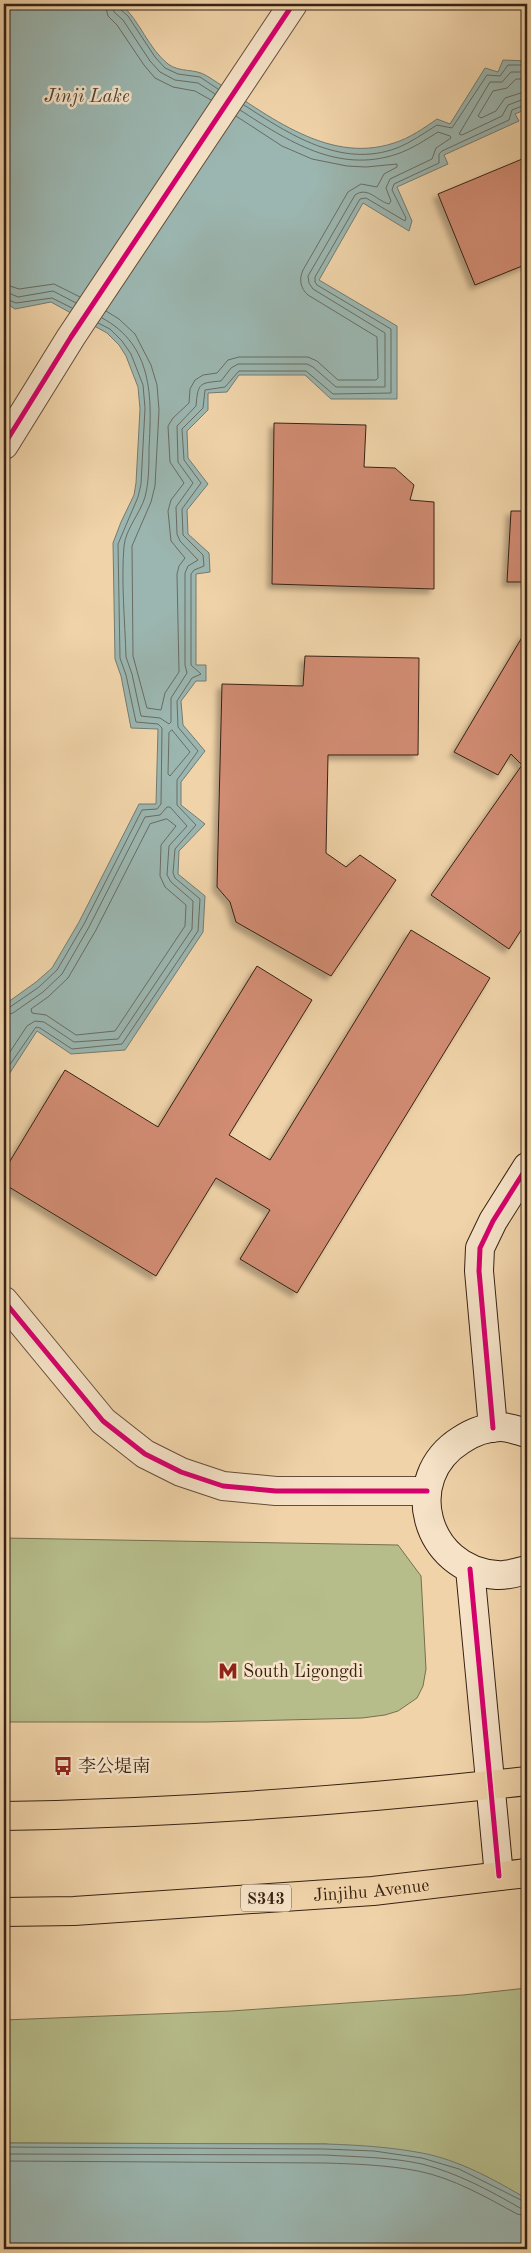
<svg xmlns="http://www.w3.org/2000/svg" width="531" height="2253" viewBox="0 0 531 2253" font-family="'Old Standard TT','Noto Serif SC',serif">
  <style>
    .green { fill: #b6bd8b; stroke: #76704f }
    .water { fill: #9bb6b0; stroke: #737b71 }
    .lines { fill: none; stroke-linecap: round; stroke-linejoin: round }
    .shore { stroke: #696c62; stroke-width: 1 }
    .building { fill: #d18c73; stroke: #372213; filter: url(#shadow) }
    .street-casing { stroke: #654e38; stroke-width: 30 }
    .secondary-casing { stroke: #372213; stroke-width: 30 }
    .primary-casing { stroke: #372213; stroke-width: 30 }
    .street { stroke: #f5e2c7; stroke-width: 28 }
    .secondary { stroke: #f5e2c7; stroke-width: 28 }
    .primary { stroke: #f0d3a9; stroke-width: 28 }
    .cycleway-casing { stroke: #f5e2c7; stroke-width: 8 }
    .cycleway { stroke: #d6006c; stroke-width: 5 }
    .labels { text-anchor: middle; stroke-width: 5; stroke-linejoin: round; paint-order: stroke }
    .shield { fill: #f5e2c7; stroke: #705c49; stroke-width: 1 }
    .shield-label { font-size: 16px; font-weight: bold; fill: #372213 }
    .poi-label { font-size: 18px; fill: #372213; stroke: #f5e2c7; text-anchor: start }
    .street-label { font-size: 18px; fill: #372213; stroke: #f5e2c7 }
    .water-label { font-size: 19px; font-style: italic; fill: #50473a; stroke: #f5e2c7 }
  </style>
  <defs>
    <filter id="shadow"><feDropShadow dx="-4.5" dy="4.5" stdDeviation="2.5" flood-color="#0004"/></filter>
  </defs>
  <rect width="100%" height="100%" fill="#f0d3a9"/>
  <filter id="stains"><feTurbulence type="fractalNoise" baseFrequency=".004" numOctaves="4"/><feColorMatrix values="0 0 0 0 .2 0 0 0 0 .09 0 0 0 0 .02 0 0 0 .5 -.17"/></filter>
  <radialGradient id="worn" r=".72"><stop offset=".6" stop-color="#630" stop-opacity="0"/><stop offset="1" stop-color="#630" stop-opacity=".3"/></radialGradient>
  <path class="green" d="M4 1538 398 1545 421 1576 426 1669 423 1686 417 1698 398 1711 385 1715 362 1718 208 1722H4Z
    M527 1988V2199L461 2165 326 2144 4 2143V2020L231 2011 463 1995Z"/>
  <path class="water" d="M4 4H121C140 21 148 48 168 64 180 73 195 68 207 76 262 110 325 166 394 143 410 138 424 128 437 119L450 124 485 68 498 72 503 60 527 61V109L515 114 519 121 444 155 448 164 397 187 412 221 409 231 363 203 319 280 397 326V399H331L305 375H239L227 392 208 393V410L187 431 188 458 208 484 187 510 188 534 209 553 210 572 196 574V665H206V681H196L181 701 183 725 205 751 181 782V805L205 824 179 851 178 874 205 896 203 932 125 1050 71 1054 37 1031 4 1082V1005L36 982 52 968 79 922 139 804H156L158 729 131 728 121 676 115 659 113 543 121 522 134 495 136 483 140 409 138 387 126 356 119 345 107 333 51 302 15 309 4 302Z
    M4 2143 326 2144C358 2145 390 2147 422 2153 459 2160 495 2180 527 2199V2249H4Z"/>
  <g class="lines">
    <path class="shore" d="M105 4 108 16 117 25 144 65 155 78 173 87 195 91 211 100
      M112 4 114 12 123 20 150 61 160 72 175 80 198 83 215 94
      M119 4 120 9 128 16 155 57 165 68 178 74 200 77 218 89
      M527 72H511L502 82H490L459 134 462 135 502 116 508 105 527 98
      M527 79H516L507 88 493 91 478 116 481 118 496 111 505 98 527 91
      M244 105C289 134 341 169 397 148 412 142 424 133 437 125L452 128 487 75 500 76 508 65H527
      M4 284 19 289 54 284 80 297
      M4 291 18 297 53 291 76 303
      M4 298 16 303 52 298 72 308
      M106 311 119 319 135 334 151 365 157 385 159 410 155 486 151 502 132 546 133 656 147 708 161 710 165 693 179 672 177 574 179 566 185 558 171 541 168 511 171 500 184 483 170 462 168 426 173 418 189 403 190 389 195 380 203 375 217 373 228 360 239 357H308L317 361 338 380H376L378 378 377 337 308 295C300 288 299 279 303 270L348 192 361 184 377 187 384 174 397 167V164L366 167 347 166 312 159 282 146 236 116
      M102 318C153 345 152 397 149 448 149 464 149 482 145 497 140 514 126 528 124 546 121 582 125 621 126 657L132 674 141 716 160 718 169 724 171 722V698L187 673 185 665V573L188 566 198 560 180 541 177 534 176 507 193 483 178 462 177 426 196 406C198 383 199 383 221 381L231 368 238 364H307L313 367 336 387H385V333L313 289 309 283 308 276 355 195C368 186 377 201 389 204L391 201 386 188 390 179 432 159 436 148 451 138 450 136 438 132C425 140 412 149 397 154 338 174 288 141 240 110
      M172 730 190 752 170 776 168 774 169 733Z
      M167 819 176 826 161 845 160 876 165 887 186 905 185 926 115 1031 76 1035 46 1015 32 1013 31 1009 48 997 68 978 96 930 150 824Z
      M4 1009 10 1007 39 987 57 970 84 924 142 810 157 809 161 804 162 728 158 724 136 722 126 675 120 658 118 544 138 497 141 484 145 408 143 385 131 354 122 341 110 329 98 323
      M4 1015 13 1013 43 992 62 974 89 927 145 817 160 815 167 807H170L187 826 169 846 167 875 171 882 193 901 192 929 118 1039 74 1042 44 1022 35 1021 27 1026 4 1061
      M4 1073 36 1027 40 1028 72 1049 122 1044 198 931 200 899 175 878 173 873 175 849 196 825 177 805V780L198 751 178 727 177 701 192 678 201 674 191 665V574L194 570 204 566 203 555 183 535 182 509 201 483 184 460 182 429 203 408 205 390 225 387 239 371H306L333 394 391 393V329L317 285 315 282V277L360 199 366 198 405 221 406 218 392 190 394 184 439 163V154L442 151 509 120 512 110 527 104
      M4 2147 325 2149 374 2151 422 2158 459 2169 527 2203
      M4 2154 325 2155C357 2157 390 2157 422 2164 457 2173 489 2190 520 2208L527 2209
      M4 2161 325 2163C356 2164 387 2165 418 2171 453 2178 486 2197 517 2214L527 2216"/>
  </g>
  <path class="building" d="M527 157V264L475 285 438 194Z
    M274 423 366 425 364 467 395 468 414 485 410 500 434 502V589L272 584Z
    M511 511H527V582H507Z
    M524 634H527V921L509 949 431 895 522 765 511 754 498 775 454 752Z
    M305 656 419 658 418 755H328L326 853 346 867 360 855 396 880 331 976 236 922 230 902 217 887 222 684 303 686Z
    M411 930 490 978 297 1293 240 1259 270 1210 216 1178 156 1276 4 1184V1171L65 1070 158 1127 257 966 312 1000 229 1135 270 1160Z"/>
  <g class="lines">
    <g class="street-casing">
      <path id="street" d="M4 445 71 337 293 4
        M4 1301 103 1421 145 1454 181 1472 223 1486 276 1491H427"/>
    </g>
    <g class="secondary-casing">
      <path id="secondary" d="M493 1428 479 1271 480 1248 493 1221 527 1167
        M527 1433C519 1431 509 1427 501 1427 487 1427 473 1432 461 1440 400 1478 425 1570 497 1575 506 1576 518 1572 527 1570
        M470 1569 499 1876"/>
    </g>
    <g class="primary-casing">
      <g id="primary">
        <path d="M4 1816C179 1813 354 1800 527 1781"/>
        <path id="s1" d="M4 1912 74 1911 373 1891 527 1873"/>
      </g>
    </g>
    <use href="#street" class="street"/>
    <use href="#secondary" class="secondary"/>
    <use href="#primary" class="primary"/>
    <g class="cycleway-casing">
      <path id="cycleway" d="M4 445 71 337 293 4
        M4 1301 103 1421 145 1454 181 1472 223 1486 276 1491H427
        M493 1428 479 1271 480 1248 493 1221 527 1167
        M470 1569 499 1876"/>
    </g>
    <use href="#cycleway" class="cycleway"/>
  </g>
  <defs>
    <g id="metro-bare" transform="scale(1.5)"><path d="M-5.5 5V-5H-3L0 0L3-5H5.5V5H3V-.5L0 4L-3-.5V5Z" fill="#8f2418" stroke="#f5e2c7" stroke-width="2.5" paint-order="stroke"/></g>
    <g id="bus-bare" transform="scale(1.5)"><path d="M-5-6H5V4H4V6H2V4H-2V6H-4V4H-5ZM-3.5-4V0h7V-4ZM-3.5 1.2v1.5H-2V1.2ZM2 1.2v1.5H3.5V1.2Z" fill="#8f2418" stroke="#f5e2c7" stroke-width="2.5" paint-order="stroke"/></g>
  </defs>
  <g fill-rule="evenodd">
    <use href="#metro-bare" x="228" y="1671"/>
    <use href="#bus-bare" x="63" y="1766"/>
  </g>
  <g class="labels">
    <rect class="shield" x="241" y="1884.5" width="50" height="27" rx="4"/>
    <g class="shield-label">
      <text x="266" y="1904">S343</text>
    </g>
    <g class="poi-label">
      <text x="243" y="1677">South Ligongdi</text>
      <text x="78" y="1772">李公堤南</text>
    </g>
    <g class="street-label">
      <text dy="6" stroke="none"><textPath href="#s1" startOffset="368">Jinjihu Avenue</textPath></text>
    </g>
    <g class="water-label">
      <text x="87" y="102">Jinji Lake</text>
    </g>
  </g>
  <rect width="531" height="2253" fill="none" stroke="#f0d3a9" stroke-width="20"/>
  <rect x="5" y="5" width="521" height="2243" fill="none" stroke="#372213" stroke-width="2.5"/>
  <rect x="10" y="10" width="511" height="2233" fill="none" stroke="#372213"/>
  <rect width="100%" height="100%" filter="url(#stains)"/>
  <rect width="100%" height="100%" fill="url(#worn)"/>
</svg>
